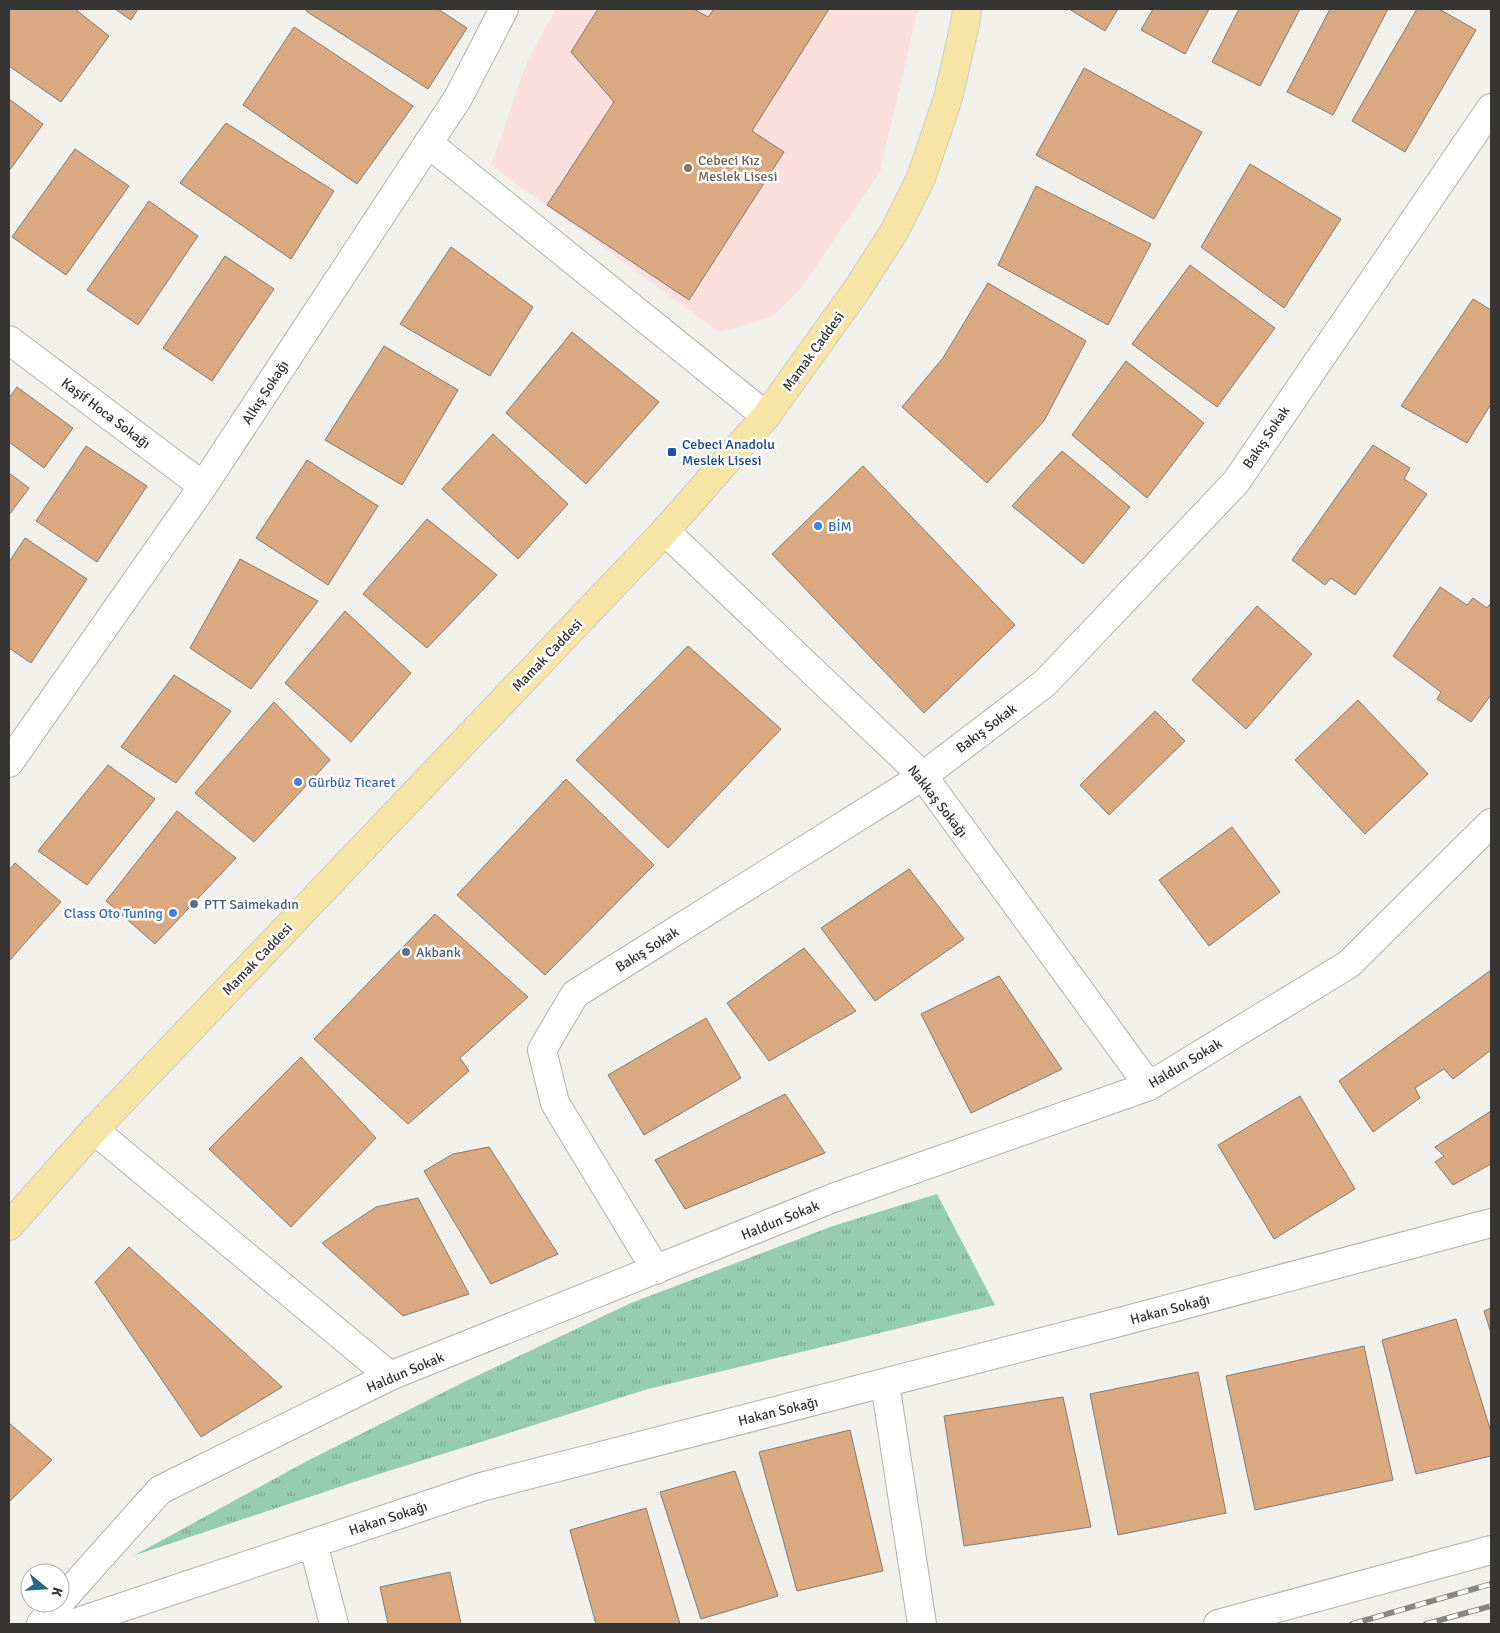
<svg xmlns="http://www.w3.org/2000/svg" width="1500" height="1633" viewBox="0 0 1500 1633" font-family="Signika,sans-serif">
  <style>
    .education { fill: #fadfdc }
    .grass { fill: url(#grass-tufts) }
    .building { fill: #daa97f; stroke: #7f7b77 }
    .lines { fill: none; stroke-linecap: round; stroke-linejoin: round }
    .minor-casing { stroke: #b2b1ac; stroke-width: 30 }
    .primary-casing { stroke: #cbcaca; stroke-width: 30 }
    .minor { stroke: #fff; stroke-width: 28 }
    .primary { stroke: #f6e5a4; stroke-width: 28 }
    .rail-casing { stroke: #878582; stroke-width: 5.5 }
    .rail { stroke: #fff; stroke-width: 4; stroke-dasharray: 11; stroke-linecap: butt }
    .education-dot { fill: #8d6e63; stroke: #fff; stroke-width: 2 }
    .transit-dot { fill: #1a4fb4; stroke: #fff; stroke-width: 2 }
    .shop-dot { fill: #3f7fe0; stroke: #fff; stroke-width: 2 }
    .service-dot { fill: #5c6f8a; stroke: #fff; stroke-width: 2 }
    .labels { text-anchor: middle; stroke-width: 5; stroke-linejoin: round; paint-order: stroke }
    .education-label { font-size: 14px; fill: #785e54; stroke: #fff; text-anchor: start }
    .street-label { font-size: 14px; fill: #363533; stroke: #fff }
    .transit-label { font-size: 14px; fill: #164399; stroke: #fff; text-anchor: start }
    .shop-label { font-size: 14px; fill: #366cbe; stroke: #fff; text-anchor: start }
    .service-label { font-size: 14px; fill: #4e5e75; stroke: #fff; text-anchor: start }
  </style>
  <defs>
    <pattern id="grass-tufts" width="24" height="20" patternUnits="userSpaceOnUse" patternTransform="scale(1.25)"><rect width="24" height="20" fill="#95cdb3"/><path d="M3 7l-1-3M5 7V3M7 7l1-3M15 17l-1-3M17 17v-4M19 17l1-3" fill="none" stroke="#7aa792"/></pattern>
  </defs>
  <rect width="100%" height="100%" fill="#f2f0eb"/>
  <path class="education" d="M556 9H918L880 172 802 287 772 317 719 332 491 165 528 59Z"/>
  <path class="grass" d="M937 1194 995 1305 648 1389 354 1482 133 1556 307 1461 466 1381 631 1303 833 1226Z"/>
  <path class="building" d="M9 9H75L109 36 61 102 9 66Z
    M115 9H138L131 20Z
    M307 9H438L467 28 428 89 306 11Z
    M598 9H694L708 17 714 9H829L752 131 784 152 689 300 547 205 614 102 571 52Z
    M1069 9H1118L1105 31Z
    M1153 9H1209L1185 54 1141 30Z
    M1239 9H1300L1260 86 1212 62Z
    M1330 9H1388L1333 115 1287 92Z
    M1417 9H1439L1476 30 1405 152 1352 121Z
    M294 27 413 106 357 184 243 105Z
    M1084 68 1202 132 1154 219 1036 155Z
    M9 99 43 124 9 171Z
    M226 123 334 191 291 259 180 183Z
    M75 149 129 186 66 275 12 237Z
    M1250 164 1341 219 1284 308 1201 247Z
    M1036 186 1151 244 1108 325 998 265Z
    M149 201 198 236 138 325 87 290Z
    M451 247 533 307 490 376 400 324Z
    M225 256 274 289 212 381 163 348Z
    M1190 265 1275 328 1217 407 1132 344Z
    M988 283 1086 341 1044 421 987 483 902 407 943 358Z
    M1473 299 1491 310V404L1467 443 1401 406Z
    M572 332 659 402 586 484 506 413Z
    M384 346 458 390 402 485 325 440Z
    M1126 361 1204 423 1147 498 1072 435Z
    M17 387 73 428 44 468 9 442V398Z
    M493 434 568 504 518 559 442 489Z
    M1373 445 1410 468 1404 479 1427 494 1355 595 1331 578 1325 585 1292 560Z
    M86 446 147 486 97 562 36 521Z
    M1062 451 1130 507 1083 564 1012 506Z
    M307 460 378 506 328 585 256 538Z
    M863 466 1015 625 924 713 772 554Z
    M9 473 29 488 9 515Z
    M427 519 497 575 427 648 363 594Z
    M25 538 87 579 31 663 9 648V562Z
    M240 559 318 601 251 689 190 648Z
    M1440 587 1467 605 1473 598 1487 608 1491 603V695L1471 722 1437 699 1441 692 1393 656Z
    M1257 606 1312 654 1246 729 1192 680Z
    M345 611 411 673 351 742 285 683Z
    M688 646 781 729 668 848 576 760Z
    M174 675 231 711 176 783 121 747Z
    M1358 700 1428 774 1365 834 1295 760Z
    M274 702 330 760 254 842 195 793Z
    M1155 711 1185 741 1109 815 1080 785Z
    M108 765 155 799 87 885 38 851Z
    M566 779 654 865 545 975 457 895Z
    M177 811 236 858 155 944 106 901Z
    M1232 827 1280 892 1209 946 1159 880Z
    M15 863 61 902 9 961V870Z
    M909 869 964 939 875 1001 821 928Z
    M435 914 528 997 460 1058 469 1071 408 1124 314 1039Z
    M804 948 856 1011 769 1061 727 1003Z
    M1491 970V1050L1453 1079 1444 1069 1415 1088 1420 1098 1373 1132 1339 1081Z
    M999 976 1062 1069 971 1113 921 1014Z
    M706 1018 741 1078 644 1135 608 1075Z
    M301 1057 376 1138 291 1227 209 1149Z
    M785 1094 825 1153 685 1209 655 1160Z
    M1300 1096 1355 1189 1274 1239 1218 1145Z
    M1491 1111V1164L1453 1185 1435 1162 1444 1156 1435 1147Z
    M489 1147 558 1254 491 1284 424 1171 453 1154Z
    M418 1198 469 1294 403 1316 322 1243 376 1207Z
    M129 1247 282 1387 201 1437 95 1282Z
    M1491 1308V1333L1484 1311Z
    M1456 1319 1491 1432V1456L1416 1474 1382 1340Z
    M1364 1346 1393 1480 1255 1510 1226 1376Z
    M1198 1372 1226 1513 1118 1535 1090 1394Z
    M1063 1397 1091 1527 964 1546 944 1416Z
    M9 1423 52 1460 9 1502Z
    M850 1430 883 1571 797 1591 759 1452Z
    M735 1471 778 1596 701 1619 660 1492Z
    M646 1508 680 1624H596L570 1530Z
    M450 1572 461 1624H388L380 1587Z"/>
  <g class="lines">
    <g class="minor-casing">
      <path id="minor" d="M428 143 766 416
        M9 340 203 486
        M665 531 923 776 1149 1086
        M9 763 203 486 458 98 504 9
        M94 1130 390 1376
        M656 1270 555 1103 542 1050 575 994 923 776 1045 683 1236 482 1491 108
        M885 1383 922 1624
        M313 1543 334 1624
        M60 1602 160 1490 390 1376 833 1198 1149 1086 1349 964 1491 823
        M41 1624 60 1603
        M72 1624 481 1487 1112 1324 1491 1223
        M1218 1624 1491 1550"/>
    </g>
    <g class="primary-casing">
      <path id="primary" d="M9 1226 94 1130 665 531 766 416 856 291 894 232 921 178 948 98 965 24 967 9"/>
    </g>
    <use href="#minor" class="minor"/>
    <use href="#primary" class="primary"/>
    <g class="rail-casing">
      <path id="rail" d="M1352 1624 1491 1584
        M1426 1624 1491 1606"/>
    </g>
    <use href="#rail" class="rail"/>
  </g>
  <circle class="education-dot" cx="688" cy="168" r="5"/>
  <rect class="transit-dot" x="667" y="447" width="10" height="10" rx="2.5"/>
  <g class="shop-dot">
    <circle cx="818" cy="526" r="5"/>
    <circle cx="298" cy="782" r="5"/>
    <circle cx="173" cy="913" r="5"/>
  </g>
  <g class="service-dot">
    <circle cx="194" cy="904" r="5"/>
    <circle cx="406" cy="952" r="5"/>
  </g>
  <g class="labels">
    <g class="education-label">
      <text x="698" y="165">Cebeci Kız<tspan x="698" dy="16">Meslek Lisesi</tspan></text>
    </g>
    <g class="street-label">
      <text transform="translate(813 351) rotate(-54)" y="5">Mamak Caddesi</text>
      <text transform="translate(265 392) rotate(-57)" y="5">Alkış Sokağı</text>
      <text transform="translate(106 413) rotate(37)" y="5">Kaşif Hoca Sokağı</text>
      <text transform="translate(1266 437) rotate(-56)" y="5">Bakış Sokak</text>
      <text transform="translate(547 655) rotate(-46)" y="5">Mamak Caddesi</text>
      <text transform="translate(986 728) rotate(-37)" y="5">Bakış Sokak</text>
      <text transform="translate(938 801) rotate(52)" y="5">Nakkaş Sokağı</text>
      <text transform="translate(647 949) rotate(-32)" y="5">Bakış Sokak</text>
      <text transform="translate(257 959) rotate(-46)" y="5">Mamak Caddesi</text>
      <text transform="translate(1185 1063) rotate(-31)" y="5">Haldun Sokak</text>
      <text transform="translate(780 1220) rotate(-22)" y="5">Haldun Sokak</text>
      <text transform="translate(1170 1309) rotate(-15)" y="5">Hakan Sokağı</text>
      <text transform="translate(405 1372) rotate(-23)" y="5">Haldun Sokak</text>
      <text transform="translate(778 1411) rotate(-14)" y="5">Hakan Sokağı</text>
      <text transform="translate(388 1518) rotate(-18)" y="5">Hakan Sokağı</text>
    </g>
    <g class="transit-label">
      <text x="682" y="449">Cebeci Anadolu<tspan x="682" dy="16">Meslek Lisesi</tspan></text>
    </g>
    <g class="shop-label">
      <text x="828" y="531">BİM</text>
      <text x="308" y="787">Gürbüz Ticaret</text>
      <text x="163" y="918" text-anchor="end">Class Oto Tuning</text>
    </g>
    <g class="service-label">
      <text x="204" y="909">PTT Saimekadın</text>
      <text x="416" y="957">Akbank</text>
    </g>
  </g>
  <rect width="1500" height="1633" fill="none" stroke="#363533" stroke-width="20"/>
  <g transform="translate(45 1588) rotate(108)"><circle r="24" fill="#ffffff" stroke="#afaead"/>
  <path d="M0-4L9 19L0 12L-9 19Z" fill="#2a667d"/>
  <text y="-8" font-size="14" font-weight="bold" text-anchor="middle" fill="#363533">K</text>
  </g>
</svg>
